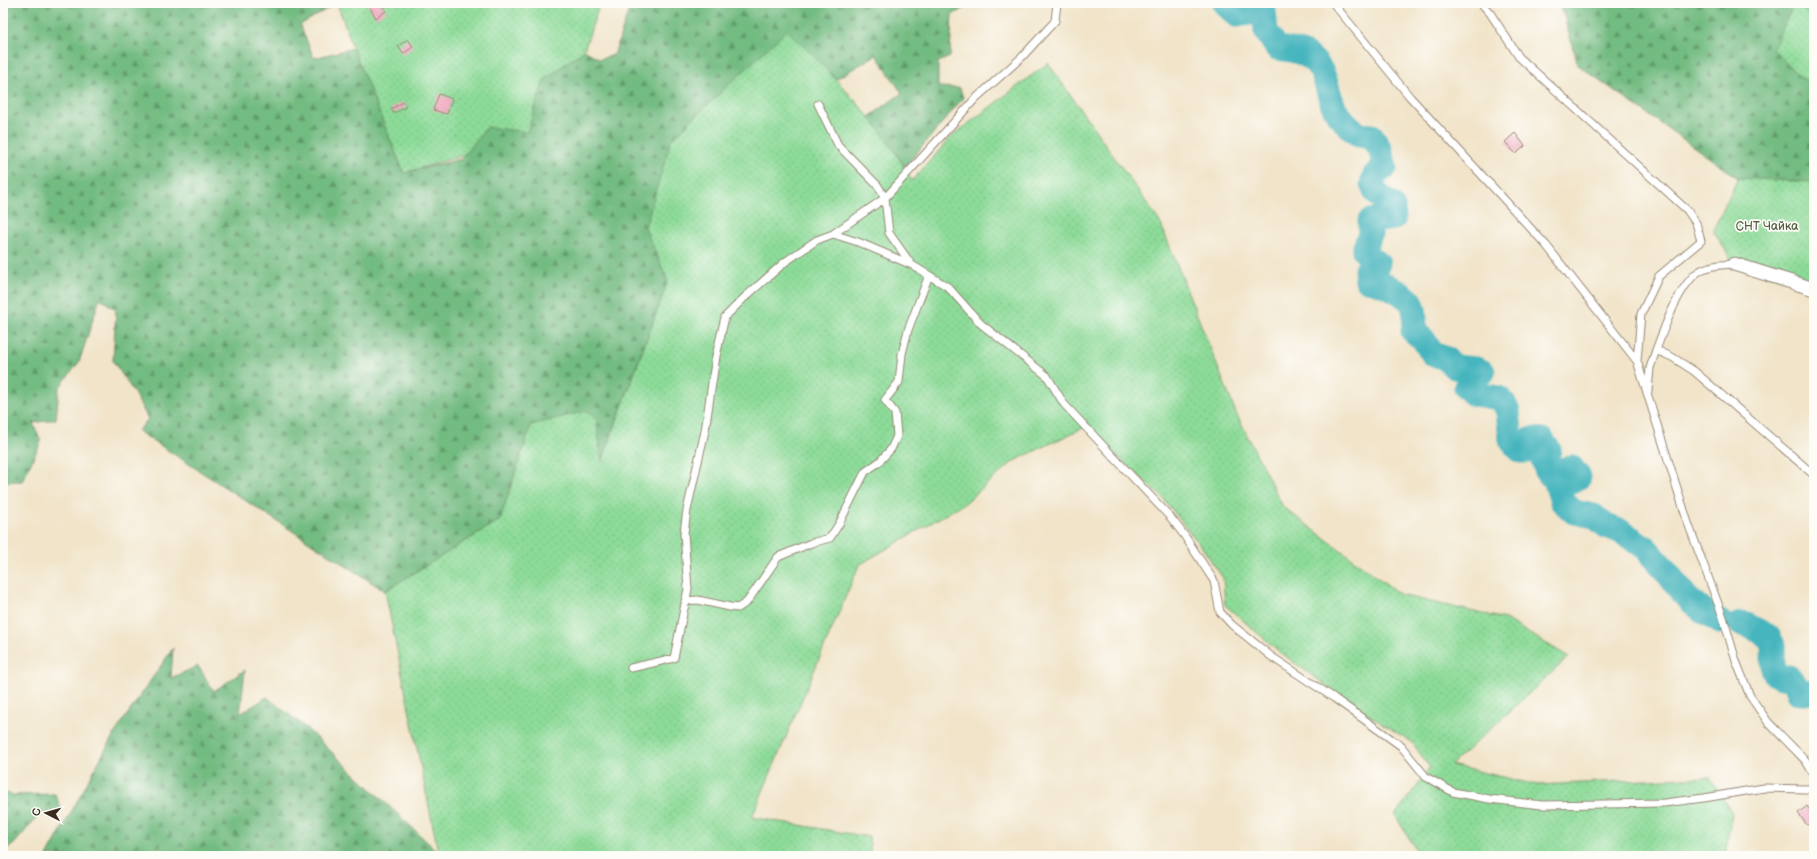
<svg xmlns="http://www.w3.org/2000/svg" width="1817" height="859" viewBox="0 0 1817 859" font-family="'Balsamiq Sans',sans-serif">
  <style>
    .forest { fill: url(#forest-firs); stroke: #567250 }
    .park { fill: url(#park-dots); stroke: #64825c }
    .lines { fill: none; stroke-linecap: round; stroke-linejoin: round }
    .river { stroke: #46b5be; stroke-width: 25 }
    .building { fill: url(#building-back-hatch) }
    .service-casing { stroke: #968774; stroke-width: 9 }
    .minor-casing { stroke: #968774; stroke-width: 15 }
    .service { stroke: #fff; stroke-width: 7 }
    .minor { stroke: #fff; stroke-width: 13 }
    .labels { text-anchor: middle; stroke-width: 3.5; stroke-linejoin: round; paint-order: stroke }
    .park-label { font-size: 12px; fill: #545f43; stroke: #fdfcf7 }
  </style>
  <defs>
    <pattern id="forest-firs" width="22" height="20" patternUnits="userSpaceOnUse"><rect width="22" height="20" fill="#72bb81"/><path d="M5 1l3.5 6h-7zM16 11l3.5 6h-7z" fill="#5f9869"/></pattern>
    <pattern id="park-dots" width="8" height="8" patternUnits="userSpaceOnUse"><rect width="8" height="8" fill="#8ddb99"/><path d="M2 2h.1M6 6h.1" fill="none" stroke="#7bbc83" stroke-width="1.8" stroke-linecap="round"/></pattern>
    <pattern id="building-back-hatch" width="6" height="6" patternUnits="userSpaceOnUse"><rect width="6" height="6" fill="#f4acc4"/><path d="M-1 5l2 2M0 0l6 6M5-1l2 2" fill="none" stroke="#d294a8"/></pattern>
  </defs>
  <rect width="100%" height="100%" fill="#fdfcf7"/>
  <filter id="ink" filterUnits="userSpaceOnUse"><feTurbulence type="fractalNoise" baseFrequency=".025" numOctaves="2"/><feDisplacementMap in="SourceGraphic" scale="8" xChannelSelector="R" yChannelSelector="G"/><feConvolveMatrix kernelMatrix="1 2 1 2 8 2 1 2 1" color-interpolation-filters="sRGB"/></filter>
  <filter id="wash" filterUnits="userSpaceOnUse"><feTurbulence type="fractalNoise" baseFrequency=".012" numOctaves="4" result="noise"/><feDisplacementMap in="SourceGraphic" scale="16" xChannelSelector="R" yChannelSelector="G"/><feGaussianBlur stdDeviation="0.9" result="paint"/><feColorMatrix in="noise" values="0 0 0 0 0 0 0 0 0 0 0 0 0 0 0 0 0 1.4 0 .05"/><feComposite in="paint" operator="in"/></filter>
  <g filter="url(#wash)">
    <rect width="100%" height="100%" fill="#f1e4c9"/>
    <path class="forest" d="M3 3H337L300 25 314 58 353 48 404 173 461 159 487 127 527 131 544 80 584 50 600 59 614 55 631 3H973L952 15 950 57 938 62V87L960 88 963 98 905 167 869 117 902 93 876 55 836 79 787 31 645 228 668 281 601 463 596 420 531 425 500 520 385 591 138 431 148 419 133 391 113 361 116 310 100 298 79 362 59 388 56 419 33 423 41 442 22 481 3 482Z
      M1560 3H1814V14L1793 6 1800 77 1814 84V182L1738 178 1578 65Z
      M173 648 171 678 198 666 214 691 245 670 240 714 267 697 306 728 439 853V856H47L114 734Z
      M3 792 14 795 55 794 61 808 37 817 15 843 3 853Z"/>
    <path class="park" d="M337 3H600L584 50 544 80 527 132 487 127 464 155 404 173 353 48Z
      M1793 6 1814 14V84L1800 77 1773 49Z
      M787 30C832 75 883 124 912 181L952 136 1048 63 1160 222 1236 413 1283 507 1401 595 1505 619 1569 657 1451 765 1537 785 1710 777 1732 813 1725 856H1420L1395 815 1430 768 1412 742 1362 711 1281 653 1225 605 1223 578 1201 546 1162 497 1085 427 1014 461 965 503 859 565 752 817 869 837 871 856H439L385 591 500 520 531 425 586 411 596 419 602 462 668 281 645 228 671 140Z
      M1738 178 1814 182V289L1734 264 1713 230Z"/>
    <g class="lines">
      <path class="river" d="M1224 3 1237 15 1264 11 1266 31 1277 48C1298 50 1315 54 1324 77 1329 90 1330 104 1339 115 1344 122 1352 129 1359 135L1372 136 1380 149 1385 167 1375 175 1372 184 1376 193 1393 207 1394 218 1370 221V234L1364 250 1369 257 1378 264 1366 271 1367 280C1379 281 1409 294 1413 306 1416 314 1415 323 1413 331L1423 339 1433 354 1445 358 1454 367 1476 369 1483 372 1471 381 1466 387 1473 394 1499 398 1504 403 1508 412 1511 440 1521 451H1527L1530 448 1532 439 1542 440 1549 450 1543 461 1548 474 1571 467 1579 477 1571 482 1557 486 1562 501 1574 512 1594 516 1606 526 1622 532 1646 548 1662 566 1687 598 1708 615 1720 622
        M1741 624 1747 625 1768 636 1773 645V669L1776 675 1781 677H1789L1798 688 1799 693H1805L1814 691"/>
    </g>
    <g id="blocks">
      <path class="building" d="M367 3H380L386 11 376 18Z
        M408 39 413 47 403 54 398 46Z
        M439 94 452 99 447 114 433 110Z
        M403 102 406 107 394 113 391 109Z
        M1515 133 1525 146 1516 154 1505 142Z
        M1807 806 1814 816V820L1807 825 1798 813Z"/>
    </g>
  </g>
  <g filter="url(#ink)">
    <use href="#blocks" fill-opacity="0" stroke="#968774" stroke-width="1"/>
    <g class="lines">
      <g class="service-casing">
        <path id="service" d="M1333 3 1410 97 1546 245 1637 361
          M1481 3 1490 13 1519 57 1687 210 1696 223 1701 241 1659 276 1641 314 1637 361 1688 523 1723 617 1736 661 1750 696 1768 722 1806 761 1814 775
          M818 104 838 145 878 186 885 198 889 233 911 264
          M833 234 885 198 975 99 1022 57 1055 21 1057 3
          M1734 264C1722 265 1709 265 1698 272 1679 286 1664 328 1656 350L1672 357 1694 371 1814 475
          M1648 391 1650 368 1656 350
          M685 601 698 600 730 607 738 608 747 602 778 557 811 543 830 538 839 524 865 472 879 462 891 449 897 436 895 413 885 400 899 382 902 354 908 330 929 275
          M631 668 674 658 688 589 684 533 687 510 705 431 716 356 725 317 744 298 785 262 817 240 833 234 858 242 912 265 948 287 981 324 1047 376 1064 404 1171 518 1184 535 1214 581 1220 612 1232 625 1272 657 1334 698 1401 746 1426 777 1453 792 1489 799 1542 805 1664 803 1704 798 1764 788 1806 789 1814 788"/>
      </g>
      <g class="minor-casing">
        <path id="minor" d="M1734 264 1814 289"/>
      </g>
      <use href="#service" class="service"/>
      <use href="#minor" class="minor"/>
    </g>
  </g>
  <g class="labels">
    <g class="park-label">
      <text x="1767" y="230">СНТ Чайка</text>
    </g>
  </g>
  <rect width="1817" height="859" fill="none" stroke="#fdfcf7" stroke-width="16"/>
  <g transform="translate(46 813) rotate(276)" stroke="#fdfcf7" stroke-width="3" paint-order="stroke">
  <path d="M0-3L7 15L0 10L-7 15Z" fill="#3b2a1e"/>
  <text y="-6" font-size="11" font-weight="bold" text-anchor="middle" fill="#3b2a1e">С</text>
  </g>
</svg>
